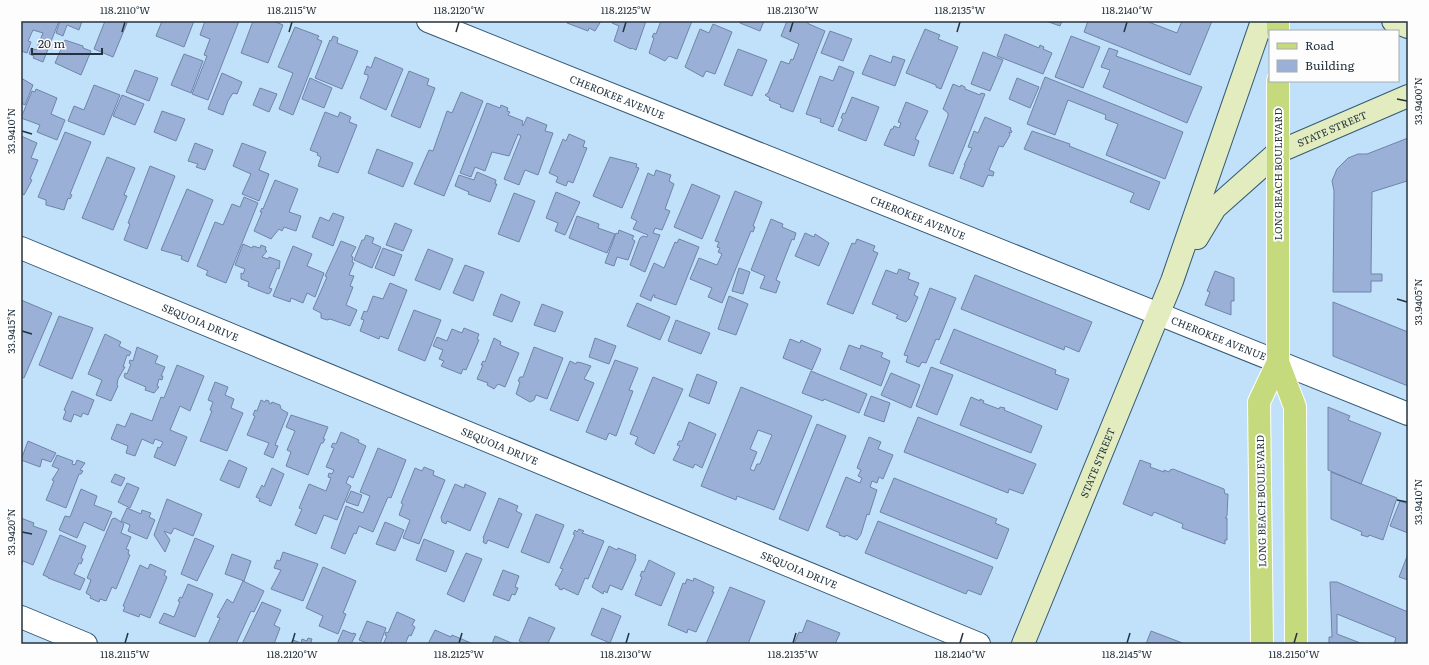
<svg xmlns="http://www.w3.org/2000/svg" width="1429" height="665" viewBox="0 0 1429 665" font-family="Literata,serif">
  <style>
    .building { fill: #9bb0d7; stroke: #6f84a8; fill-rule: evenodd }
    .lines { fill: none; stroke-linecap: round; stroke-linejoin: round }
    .street-casing { stroke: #355974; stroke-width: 24 }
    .secondary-casing { stroke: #355974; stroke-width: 24 }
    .primary-casing { stroke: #fff; stroke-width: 24 }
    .street { stroke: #fff; stroke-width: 22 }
    .secondary { stroke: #e2ecbe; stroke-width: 22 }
    .primary { stroke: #c5d97d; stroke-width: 22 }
    .ticks { fill: none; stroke: #23333f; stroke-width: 1.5 }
    .labels { text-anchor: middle; stroke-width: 4; stroke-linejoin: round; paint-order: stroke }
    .street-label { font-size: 10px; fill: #23333f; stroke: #fdfdfd }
    .neatline { fill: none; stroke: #23333f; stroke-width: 1.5 }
    .ticks-label { font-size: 10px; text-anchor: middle; fill: #23333f }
  </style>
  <rect width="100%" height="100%" fill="#c1e1fb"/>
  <path class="building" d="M21 21H59L43 62 33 58 34 56 29 54 31 48 36 50 43 33 33 30 28 41 31 42 27 53 21 51Z
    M60 21H82L79 30 67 25 63 36 56 33Z
    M105 21H121L127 23 113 57 94 49Z
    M162 21H194L184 47 156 36Z
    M205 21H239L208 100 192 94 207 56 204 55 210 39 200 35Z
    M253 21H274L283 25 268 63 241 53Z
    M568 21H601L595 31 589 28 588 31 567 23Z
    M613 21H646L636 50 632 48 631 49 614 41 619 26 612 23Z
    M661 21H692L677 59 669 56 665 61 649 53 654 38 652 37 654 33 656 34Z
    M741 21H764L760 31 740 23Z
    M787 21H805L809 24 825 31 793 112 780 107 781 105 769 100 770 98 765 95 768 93 781 61 789 64 791 59 793 60 799 44 781 36Z
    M1046 21H1062L1060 26Z
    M1088 21H1146L1177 33 1182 21H1212L1190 75 1084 32Z
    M713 24 732 32 715 74 706 71 703 77 685 67 700 29 709 33Z
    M295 27 319 36 317 39 322 41 293 115 279 109 293 73 278 67Z
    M925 29 940 35 938 39 958 47 941 89 936 87V85L906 73Z
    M830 31 852 39 843 61 821 53Z
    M1005 34 1039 48 1040 45 1044 47 1043 49 1052 53 1043 74 997 56Z
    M333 36 338 38 337 43 358 51 342 89 315 78 330 40 331 41Z
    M1071 36 1100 47 1083 88 1055 77Z
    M65 40 83 46V48L91 51 81 75 55 63Z
    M1109 48 1118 51 1116 56 1202 87 1187 123 1103 87 1110 70 1101 67Z
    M738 49 767 60 752 96 724 85Z
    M983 52 1003 60 990 91 971 84Z
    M184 54 203 61 191 93 171 85Z
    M870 55 891 63 893 56 905 60 895 86 862 74Z
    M375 57 403 69 386 110 360 98 368 78V75L364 74 367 66 371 68Z
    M839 66 854 72 833 127 820 122 821 119 806 114 820 76 833 81Z
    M135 70 158 78 149 101 126 92Z
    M409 71 429 79 427 85 435 88 420 128 391 116Z
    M222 73 242 82 237 94 233 93 228 101 223 115 208 109Z
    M1045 77 1183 132 1165 179 1106 155 1118 124 1105 119 1106 115 1068 100 1055 135 1027 124Z
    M21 78 33 85 25 105 21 103Z
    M310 78 332 88 324 108 302 99Z
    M1017 78 1039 87 1030 108 1009 99Z
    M953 84 960 87 961 85 965 87V89L980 95 981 93 985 94 953 174 929 166V164L948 116V113L943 109Z
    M94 85 120 95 104 135 68 121 74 106 84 110Z
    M260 88 277 94 269 112 253 105Z
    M36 89 57 98 51 114 65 120 57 140 37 132 40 125 21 118 32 91 35 92Z
    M461 92 483 101 444 196 414 184 429 150 433 151 447 111 452 113Z
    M122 95 144 104 135 125 113 116Z
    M852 97 879 107 866 141 838 130 843 119 841 118 843 113 845 114Z
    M906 102 928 111 915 139 919 141 914 156 884 145 891 129H893L894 126 899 128 901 123 898 122Z
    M487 103 500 108 501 105 508 108 507 111 510 112 508 115 523 121 522 125 523 126 527 117 547 125 545 131 553 133 538 175 525 170 519 185 504 179 521 136 518 134 509 156 492 152 485 171 475 167 471 177 460 173Z
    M162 111 185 119 176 141 154 132Z
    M325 112 338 117 340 112 351 117 349 122 357 125 338 173 318 166 321 157 317 155 318 153 310 150Z
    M985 117 1011 128 1010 130 1012 131 1011 133 1009 132 1010 135 1003 147 999 146 989 170 994 172 993 176 988 175 983 187 960 178 965 165H964L972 148 968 147 974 131 978 133Z
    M1032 131 1070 144 1069 146 1160 182 1149 210 1130 202 1134 193 1024 149Z
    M65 132 91 142 70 194 72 195 70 199 68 198 64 210 46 205V200L38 197Z
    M569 134 585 141 583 147 587 148 573 183 568 181 566 186 556 182 558 177 549 173 563 139 566 141Z
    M21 136 37 143 31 158 38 160 30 179 32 180 24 195 21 193Z
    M1408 138V183L1407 181 1372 192 1371 274H1382V281H1371V292H1333L1334 191 1332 181 1337 169 1348 158 1358 154H1367Z
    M195 143 213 150 205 170 196 167 198 164 188 161Z
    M242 143 266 152 259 170 269 174 259 201 242 194 251 174 233 166Z
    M377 149 413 163 403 187 368 173Z
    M107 157 135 168 124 195 127 196 113 230 82 218Z
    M610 157 637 164 636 167 639 168 622 208 593 196Z
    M150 166 175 176 147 249 124 240 130 224 128 223Z
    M656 170 671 175 669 181 674 184 665 209 670 211 662 230 655 228 653 233 660 235 645 272 630 265 640 238 643 236 647 237 648 235 633 229 637 221 631 218 648 173 654 176Z
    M477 172 496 180 495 184H497L490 202 468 194 469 192 455 186 459 175 474 180Z
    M275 180 298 189 289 212 301 216 296 231 284 227 282 231 279 229 271 239 254 231 262 212H260L262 208 263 209Z
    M692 184 720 196 702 239 674 227Z
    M187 189 213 200 188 262 181 259 182 256 161 250Z
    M735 191 762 202 753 226 755 227 753 232 751 231 722 303 708 297 712 288 690 279 699 258 717 265 722 254 718 252 720 248 717 247 719 242 715 241Z
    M556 192 580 202 565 235 555 231 558 223 546 218Z
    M514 193 535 201 519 242 498 234Z
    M244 197 258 203 226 283 206 275 208 271 197 266 215 222 223 225 232 204 240 207Z
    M333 213 344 217 333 246 312 237 320 217 329 221Z
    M577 216 599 224 598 228 615 234 607 253 569 238Z
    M771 219 783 224 782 227 796 233 794 240 792 239 776 280 780 282 776 293 760 288 765 276 751 270Z
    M395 223 412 230 403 251 386 245Z
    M619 230 634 236 632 239 635 241 628 260 617 257 614 266 605 263 616 233 618 234Z
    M805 233 814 237 815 234 829 243 819 266 795 256Z
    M366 235 374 238 372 243 381 247 372 268 354 260 362 240H364Z
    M679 239 699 247 676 305 654 297 655 295H653L651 301 640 296 654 263 664 268 675 242 677 243Z
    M857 239 875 246 873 251 878 253 853 314 827 304 852 243 855 244Z
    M341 241 356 247 351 256 353 257 352 262 354 263 349 275 354 276 350 286 353 287 346 305 357 310 350 326 330 319 327 320 321 318V313L313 309 327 277 325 276Z
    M243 244 252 248 253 246 260 248 261 245 266 247 265 250 267 251 262 257 268 259 269 257 280 261 279 269 277 268 269 288 272 289 270 293 268 294 248 286 249 282 241 279V273L243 274 245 269 235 265Z
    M293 246 312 254 307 266 324 273 315 297 307 293 303 303 291 298 290 302 273 296Z
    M383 248 402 255 394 276 375 268Z
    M428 249 453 259 440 290 415 280Z
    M465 265 484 272 473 301 453 293Z
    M739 268 750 272 743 294 732 291Z
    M899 269 910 273 908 279 919 283 914 295 918 297 909 319 906 322 896 318 898 315 872 304 886 270 897 274Z
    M1215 271 1234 278V301H1231V315L1205 305 1210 292 1207 291Z
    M975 275 1092 322 1079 352 1065 346 1064 350 961 309Z
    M390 283 407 290 388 339 380 336 379 339 360 331 364 320 361 319 364 311 367 312 373 296 383 299Z
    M930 288 956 298 939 340 936 339 926 363 922 362 919 367 906 362 908 356 904 355Z
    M501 294 520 302 512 322 493 315Z
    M729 296 748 304 736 335 718 329Z
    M21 300 52 313 24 378 21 377Z
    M1333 302 1408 332V386L1333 356Z
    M637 303 670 317 660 340 627 326Z
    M542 304 563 312 555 332 534 325Z
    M414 310 441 320 425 361 398 350Z
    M59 316 93 328 72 379 39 365Z
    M676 320 710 333 701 354 668 341Z
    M464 328 479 334 477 339 479 340 466 370 463 369 461 374 441 366 444 361 439 359 443 350 433 346 437 337 447 341 452 329 462 333Z
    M954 329 1056 370 1055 374 1069 379 1057 410 940 363Z
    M105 334 121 342 119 346 131 352 129 356 127 355 123 367H125L118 379 117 385 118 386 111 401 96 395 102 380 88 374Z
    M494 338 501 342 500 345 519 353 505 387 498 384 494 389 487 385 488 383 477 379 483 365H481L483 361 485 362Z
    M595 338 616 346 609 364 589 357Z
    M790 339 800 343 801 340 821 349 812 370 783 358Z
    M849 345 860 349 861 345 883 353 881 357 890 361 881 386 840 369Z
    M137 347 158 356 155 363 165 367 161 376H163L162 380 159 379 157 386 159 387 154 393 145 390 146 387 125 378 124 376 125 373 127 374 131 364 129 363 130 360 133 361Z
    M534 347 563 358 547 399 536 395 534 400 530 402 516 394 520 382 518 381 520 377H523Z
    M615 360 638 368 629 390 633 391 616 436 609 433 606 440 586 432Z
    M570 361 576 364 577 362 582 363 591 366 584 379 594 383 578 421 550 410Z
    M177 365 204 376 190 411 180 406 170 430 187 437 175 466 154 457 158 447 160 448 163 442 155 439 153 444 142 439 135 456 126 453 128 446 111 439 117 424 125 427 131 413 152 421 161 397 164 398Z
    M931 367 953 375 937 415 916 406Z
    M811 371 867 394 859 413 824 399 823 401 802 393Z
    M891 373 920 385 911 408 881 395Z
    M697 374 717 382 709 404 689 396Z
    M653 377 683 389 654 454 635 444 638 437 630 434Z
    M215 382 228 387 225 395 234 399 231 408 243 413 227 451 200 441 212 411 210 410 213 402 208 400Z
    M741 387 812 416 774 510 737 496 736 500 701 486ZM758 430 772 435 760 464H757L754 471 750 469 757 452 750 449Z
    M72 391 94 400 88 415 83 413 81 417 74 414 71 422 63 419 66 411 64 410Z
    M871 396 890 403 884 422 864 415Z
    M971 397 980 401V399L984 401 983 403 999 409 1000 407 1005 408 1004 410 1042 426 1031 453 960 425Z
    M261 400 265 402 266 400 269 401V403L271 404 272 402 280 405 281 409 288 413 275 445 278 446 273 458 264 454 269 443 247 435 255 416 253 415 255 410 257 411Z
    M1328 407 1350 416 1348 420 1381 433 1361 484 1328 470Z
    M291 415 328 427 323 439H325L323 443H321L308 475 286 466 291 452 287 450 295 431 286 427Z
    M918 417 1036 464 1023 494 1009 489 1008 493 904 452Z
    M689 422 716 434 702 468 695 464 693 468 673 460 680 446 677 445 679 441H682Z
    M817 424 846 436 808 531 779 519Z
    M341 432 359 440 358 442 366 446 353 478 349 476 346 483 351 486 337 520 324 515 316 534 295 525 302 509 299 508 309 484 326 491 331 478 328 477 329 473 332 474 334 470 326 467 334 448 331 447 333 443 336 444Z
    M869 437 881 442 878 449 893 455 883 479 879 477 877 483 872 481 870 487 877 490 869 515 867 514 861 534 857 540 846 535 845 537 839 535 840 533 826 527 846 477 860 483 862 478 858 476 861 470 857 468Z
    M28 441 56 453 51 462 42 459 40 467 21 460Z
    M378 448 406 460 391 498 388 497 373 532 359 526 356 534 354 533 345 554 331 548 346 506 363 513 370 496 360 492Z
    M57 455 73 461 72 464 75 465 77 460 85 463 80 470 83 471 81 474H79L66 508 46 500 54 481 52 480 59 469 52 466Z
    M229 460 247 468 239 488 220 480Z
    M1140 460 1151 464 1150 467 1164 472V470L1169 472 1170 470 1173 469 1224 489 1225 494H1228L1227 516 1225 518H1227V540H1225V544L1182 528 1183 524 1154 512 1152 516 1123 504Z
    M424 467 434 471 433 475 445 480 419 544 403 538 410 520 399 515 403 504 401 503 415 468 422 471Z
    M272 468 284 474 271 506 259 501 260 499 256 497 262 485 264 487Z
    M1331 472 1397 498 1383 540 1369 535 1368 537 1361 535 1362 532 1331 519Z
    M115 474 125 478 121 486 111 482Z
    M894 478 997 519 995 523 1009 529 997 559 880 512Z
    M127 483 139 488 130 508 118 502Z
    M455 484 464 488 465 484 486 493 470 531 447 521 446 524 442 522 441 517Z
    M81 489 97 496 94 505 112 512 104 531 84 522 77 538 59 530 65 516 70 517Z
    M351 491 362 495 358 506 346 502Z
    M499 498 518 506 516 511 522 514 508 548 488 540 486 544 483 542 484 539 483 538Z
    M167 499 202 514 193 536 174 528 171 534 164 531 170 540 165 552 154 535Z
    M1400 501 1408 504V533L1390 526Z
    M127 508 141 514 142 510 151 513 149 517 155 520 147 539 128 531 130 525 121 521Z
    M536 514 564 525 549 563 521 552Z
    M21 518 34 523 33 526 47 531 33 565 23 561 21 567Z
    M115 518 124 524 121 533 131 537 126 549 129 550 128 554 130 555 116 589 112 587 106 601 100 599 99 602 90 598 91 596 86 593 91 580 87 578 112 519Z
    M878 521 993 567 981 595 968 590 966 594 865 553Z
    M385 522 404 530 395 551 376 544Z
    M579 529 584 531 582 533 604 541 588 579 585 578 578 595 563 588 562 590 559 589V587L555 585 563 569 560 568 575 535 573 534 575 530 577 532Z
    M60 535 86 546 81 558 83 559 81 564 79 563 74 574 85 579 80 590 48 578V577L43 575Z
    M195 538 214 546 197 581 181 574Z
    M424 539 454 551 446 572 416 560Z
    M609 546 617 550 618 548 636 555 635 558 636 559 622 590 610 585 607 593 604 591 603 594 592 587Z
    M283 552 318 564 303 601 271 589 281 570 274 568 277 560 280 561Z
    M466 553 482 559 464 602 447 594Z
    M232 554 251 561 244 581 225 574Z
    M1408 554V580L1399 577Z
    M649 560 675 573 661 606 635 595 642 577 640 576 642 571 644 572Z
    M150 564 166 571 164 575 167 577 150 618 140 614 139 617 123 611 125 607 123 606 140 565 148 569Z
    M323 567 356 581 343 613 346 614 338 634 319 626 323 616 306 608Z
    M503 570 519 576 515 587 518 588 515 595 512 594 509 601 493 595Z
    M694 578 714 587 712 592H714L696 632 688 629 687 633 668 625 683 583 685 584 687 579 693 581Z
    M243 581 264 591 254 612 251 611 236 644H208L220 618 217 617 227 599 233 603Z
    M1330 582H1337L1408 612V644H1394L1396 638 1337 614V634L1363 644H1329V637H1332Z
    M188 584 213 594 195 637 159 623 164 613 174 617 180 602 178 601 180 597 182 598Z
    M730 587 765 601 748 644H706Z
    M262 602 281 610 274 625 280 628 274 644H242Z
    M602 608 621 616 610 643 591 635Z
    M397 612 415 620 412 625 415 627 411 636 409 635 405 644H383L387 636 385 635 386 632 388 633Z
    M529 617 555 628 548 643 551 644H526L519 641Z
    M807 620 840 633 835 644H794L799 632 802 633Z
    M367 621 386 628 380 644H370L359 640Z
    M343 630 353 634V633L356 634 351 644H337Z
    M435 630 451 637 452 635 471 643 428 644Z
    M1151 631 1185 644H1146Z
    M495 636 514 644H492Z
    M308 638 312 639 311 642 313 644H291L293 640 301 643 302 639 307 641Z"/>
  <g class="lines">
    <g class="street-casing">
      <g id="street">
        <path id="s1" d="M428 21 1408 414"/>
        <path id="s2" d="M21 248 979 644"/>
        <path d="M21 617 86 644"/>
      </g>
    </g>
    <g class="secondary-casing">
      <g id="secondary">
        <path d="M1393 21 1408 27"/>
        <path id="s3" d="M1197 238 1215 208 1278 152 1408 96"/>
        <path id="s4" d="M1023 644 1172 281 1262 21"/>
      </g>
    </g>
    <g class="primary-casing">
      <path id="primary" d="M1278 21V31
        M1278 81V362L1295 407 1296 644
        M1262 644 1259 402 1278 362"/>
    </g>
    <use href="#street" class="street"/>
    <use href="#secondary" class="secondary"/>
    <use href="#primary" class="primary"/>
  </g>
  <path class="ticks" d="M122 32 125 22M289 32 292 22M456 32 459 22M623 32 626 22M790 32 793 22M957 32 960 22M1124 32 1127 22M1397 99 1407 101M22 131 32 134M1397 299 1407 302M22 331 32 334M1397 500 1407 502M22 532 32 534M125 643 128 633M292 643 295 633M459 643 462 633M626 643 629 633M793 643 796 633M960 643 963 633M1127 643 1130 633M1294 643 1297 633"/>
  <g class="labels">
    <g class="street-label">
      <text dy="4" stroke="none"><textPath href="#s1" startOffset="204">CHEROKEE AVENUE</textPath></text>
      <text dy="4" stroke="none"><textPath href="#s3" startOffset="178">STATE STREET</textPath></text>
      <text transform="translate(1278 174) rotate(-90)" y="4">LONG BEACH BOULEVARD</text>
      <text dy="4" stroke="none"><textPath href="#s1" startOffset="528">CHEROKEE AVENUE</textPath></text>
      <text dy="4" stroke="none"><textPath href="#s2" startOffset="194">SEQUOIA DRIVE</textPath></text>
      <text dy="4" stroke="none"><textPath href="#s1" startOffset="852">CHEROKEE AVENUE</textPath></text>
      <text dy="4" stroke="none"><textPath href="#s2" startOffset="518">SEQUOIA DRIVE</textPath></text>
      <text dy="4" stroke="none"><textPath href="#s4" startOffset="196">STATE STREET</textPath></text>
      <text transform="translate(1261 501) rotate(-91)" y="4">LONG BEACH BOULEVARD</text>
      <text dy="4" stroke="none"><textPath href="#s2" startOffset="842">SEQUOIA DRIVE</textPath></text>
    </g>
  </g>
  <rect width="1429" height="665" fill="none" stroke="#fdfdfd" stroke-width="44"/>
  <rect x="1269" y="30" width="130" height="52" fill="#fdfdfd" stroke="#a6acb1"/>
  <rect x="1277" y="43" width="20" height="6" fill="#c5d97d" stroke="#a6acb1"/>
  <text x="1305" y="50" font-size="12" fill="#23333f">Road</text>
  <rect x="1277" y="60" width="20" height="12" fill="#9bb0d7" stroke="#a6acb1"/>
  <text x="1305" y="70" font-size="12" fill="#23333f">Building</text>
  <path d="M32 48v6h70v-6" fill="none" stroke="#23333f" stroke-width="2"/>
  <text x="38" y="48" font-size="12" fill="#23333f" stroke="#fdfdfd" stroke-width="3" paint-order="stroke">20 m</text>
  <rect x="22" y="22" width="1385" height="621" class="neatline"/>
  <g class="ticks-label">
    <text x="125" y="14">118.2110°W</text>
    <text x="292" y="14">118.2115°W</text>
    <text x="459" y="14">118.2120°W</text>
    <text x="626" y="14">118.2125°W</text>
    <text x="793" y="14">118.2130°W</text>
    <text x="960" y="14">118.2135°W</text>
    <text x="1127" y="14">118.2140°W</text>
    <text transform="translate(1418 101) rotate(-90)" y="4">33.9400°N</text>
    <text transform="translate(11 131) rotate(-90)" y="4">33.9410°N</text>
    <text transform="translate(1418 302) rotate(-90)" y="4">33.9405°N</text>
    <text transform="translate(11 331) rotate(-90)" y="4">33.9415°N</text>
    <text transform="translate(1418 502) rotate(-90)" y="4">33.9410°N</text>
    <text transform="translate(11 532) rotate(-90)" y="4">33.9420°N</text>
    <text x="125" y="658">118.2115°W</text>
    <text x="292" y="658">118.2120°W</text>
    <text x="459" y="658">118.2125°W</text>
    <text x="626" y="658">118.2130°W</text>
    <text x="793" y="658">118.2135°W</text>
    <text x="960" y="658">118.2140°W</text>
    <text x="1127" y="658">118.2145°W</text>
    <text x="1294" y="658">118.2150°W</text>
  </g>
</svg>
